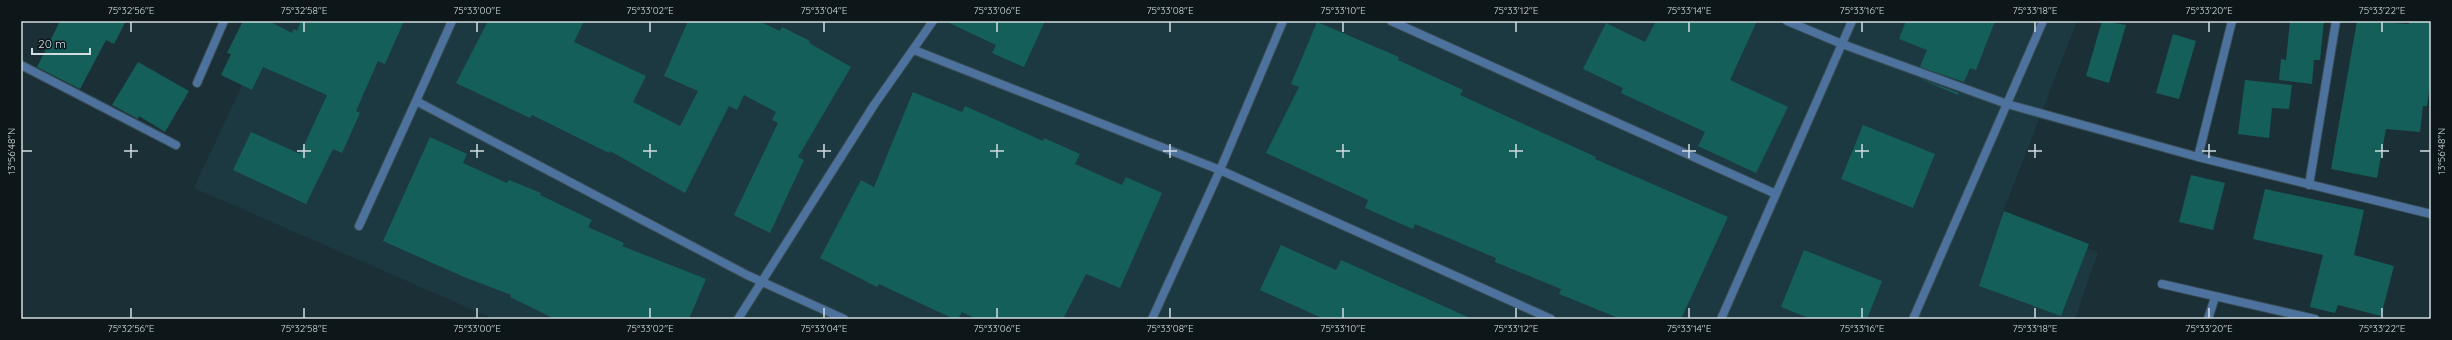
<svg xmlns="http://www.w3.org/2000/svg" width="2452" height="340" viewBox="0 0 2452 340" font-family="Quicksand,sans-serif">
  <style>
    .built { fill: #1c3942 }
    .building { fill: #155f5a }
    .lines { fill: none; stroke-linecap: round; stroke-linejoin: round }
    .lane-casing { stroke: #384b51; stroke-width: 10 }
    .street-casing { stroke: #384b51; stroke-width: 10 }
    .lane { stroke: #4c729d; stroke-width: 8 }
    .street { stroke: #4c729d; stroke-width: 8 }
    .ticks { fill: none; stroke: #d1dde1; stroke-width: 1.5 }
    .neatline { fill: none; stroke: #d1dde1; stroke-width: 1.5 }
    .ticks-label { font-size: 10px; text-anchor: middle; fill: #d1dde1 }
  </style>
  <rect width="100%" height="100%" fill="#1b2f36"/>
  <path class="built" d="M272 21H2077L2002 215 2098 252 2075 319H494L194 188Z"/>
  <path class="building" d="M60 21H126L114 44 106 40 80 89 37 67Z
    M243 21H269L292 33 294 29 297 31 301 21H404L385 64 378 61 356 111 360 113 342 153 333 149 306 204 233 170 251 132 300 154 327 95 263 67 252 90 221 75 231 54 227 53Z
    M488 21H584L574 42 646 76 633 102 680 126 698 91 664 76 688 21H758L780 31 782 27 810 41 809 43 851 67 798 157 804 160 770 233 734 215 778 123 772 120 776 112 744 95 737 110 729 106 685 193 610 151 609 153 532 115 530 118 456 83Z
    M945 21H1045L1024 67 992 53 996 45Z
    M1656 21H1757L1730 80 1788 107 1756 173 1698 146 1705 132 1621 93 1623 88 1583 69 1606 23 1645 42Z
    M1906 21H1995L1976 70 1970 68 1964 82 1920 67 1927 50 1899 39Z
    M2102 21 2126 25 2109 83 2086 76Z
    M2290 21H2324L2320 60H2314L2312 84 2279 80 2281 59 2286 60Z
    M2357 21 2409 24V21H2431V75L2427 106H2423L2420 132 2386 129 2377 178 2331 169Z
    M1317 22 1399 57 1398 60 1463 90 1460 95 1596 157 1595 159 1728 217 1681 319H1621L1559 294 1561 289 1495 262 1496 258 1415 224 1413 229 1365 208 1368 200 1266 153 1299 87 1291 84Z
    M2173 34 2196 41 2179 99 2156 93Z
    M138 62 189 91 165 132 139 116 138 119 112 105Z
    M1916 77 1959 93 1958 95Z
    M2245 80 2292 85 2289 109 2272 108 2269 138 2238 134Z
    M913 92 962 112 965 106 1043 141 1044 138 1080 154 1075 164 1122 185 1126 177 1162 193 1120 288 1086 274 1063 319H976L962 312 958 319H954L879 284 877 287 820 258 861 180 874 187Z
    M1863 125 1935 154 1913 208 1841 179Z
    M430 137 467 154 463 163 507 183 509 180 541 193 540 195 592 220 588 227 624 243 622 246 706 279 689 319H555L510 297 511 295 464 277 383 241Z
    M2191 175 2225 183 2213 230 2179 222Z
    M2265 189 2364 210 2354 255 2394 266 2381 316 2338 305 2335 313 2310 307 2323 255 2253 239Z
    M2004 211 2089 244 2061 316 1979 286Z
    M1281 245 1336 270 1341 260 1472 319H1324L1260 290Z
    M1804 250 1882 281 1867 319H1811L1781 307Z"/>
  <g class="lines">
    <g class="lane-casing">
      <path id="lane" d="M452 21 416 101 747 275 844 319
        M1391 21 1776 194
        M1787 21 1842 44
        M914 50 1220 170 1551 319
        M359 226 416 101
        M738 319 874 105 933 21
        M1152 319 1220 170 1283 21
        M1721 319 1852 21
        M1913 319 2043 21"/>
    </g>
    <g class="street-casing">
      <path id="street" d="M1842 44 2007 104 2198 157 2431 214
        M21 65 176 145
        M197 83 224 21
        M2198 157 2232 21
        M2309 185 2336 21
        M2162 284 2315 319
        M2208 319 2215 297"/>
    </g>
    <use href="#lane" class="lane"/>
    <use href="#street" class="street"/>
  </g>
  <path class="ticks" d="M131 22V32M304 22V32M477 22V32M650 22V32M824 22V32M997 22V32M1170 22V32M1343 22V32M1516 22V32M1689 22V32M1862 22V32M2035 22V32M2209 22V32M2382 22V32M131 144V158M304 144V158M477 144V158M650 144V158M824 144V158M997 144V158M1170 144V158M1343 144V158M1516 144V158M1689 144V158M1862 144V158M2035 144V158M2209 144V158M2382 144V158M22 151H32M124 151H138M297 151H311M470 151H484M643 151H657M817 151H831M990 151H1004M1163 151H1177M1336 151H1350M1509 151H1523M1682 151H1696M1855 151H1869M2028 151H2042M2202 151H2216M2375 151H2389M2420 151H2430M131 308V318M304 308V318M477 308V318M650 308V318M824 308V318M997 308V318M1170 308V318M1343 308V318M1516 308V318M1689 308V318M1862 308V318M2035 308V318M2209 308V318M2382 308V318"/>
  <rect width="2452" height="340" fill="none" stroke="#0d1619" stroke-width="44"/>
  <path d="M32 48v6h58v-6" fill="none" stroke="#d1dde1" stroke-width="2"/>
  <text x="38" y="48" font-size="12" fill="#d1dde1" stroke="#0d1619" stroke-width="3" paint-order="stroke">20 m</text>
  <rect x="22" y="22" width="2408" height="296" class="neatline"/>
  <g class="ticks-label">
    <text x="131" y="14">75°32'56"E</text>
    <text x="304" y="14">75°32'58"E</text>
    <text x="477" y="14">75°33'00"E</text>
    <text x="650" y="14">75°33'02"E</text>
    <text x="824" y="14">75°33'04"E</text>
    <text x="997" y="14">75°33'06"E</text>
    <text x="1170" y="14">75°33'08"E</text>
    <text x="1343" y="14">75°33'10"E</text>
    <text x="1516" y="14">75°33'12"E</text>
    <text x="1689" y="14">75°33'14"E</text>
    <text x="1862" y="14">75°33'16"E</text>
    <text x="2035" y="14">75°33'18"E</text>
    <text x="2209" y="14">75°33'20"E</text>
    <text x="2382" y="14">75°33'22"E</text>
    <text transform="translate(11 151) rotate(-90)" y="4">13°56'48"N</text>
    <text transform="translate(2441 151) rotate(-90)" y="4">13°56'48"N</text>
    <text x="131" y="332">75°32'56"E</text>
    <text x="304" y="332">75°32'58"E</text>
    <text x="477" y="332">75°33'00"E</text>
    <text x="650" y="332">75°33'02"E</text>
    <text x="824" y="332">75°33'04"E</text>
    <text x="997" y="332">75°33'06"E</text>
    <text x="1170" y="332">75°33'08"E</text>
    <text x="1343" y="332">75°33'10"E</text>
    <text x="1516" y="332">75°33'12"E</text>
    <text x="1689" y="332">75°33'14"E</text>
    <text x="1862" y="332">75°33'16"E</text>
    <text x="2035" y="332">75°33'18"E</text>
    <text x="2209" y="332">75°33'20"E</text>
    <text x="2382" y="332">75°33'22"E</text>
  </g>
</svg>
